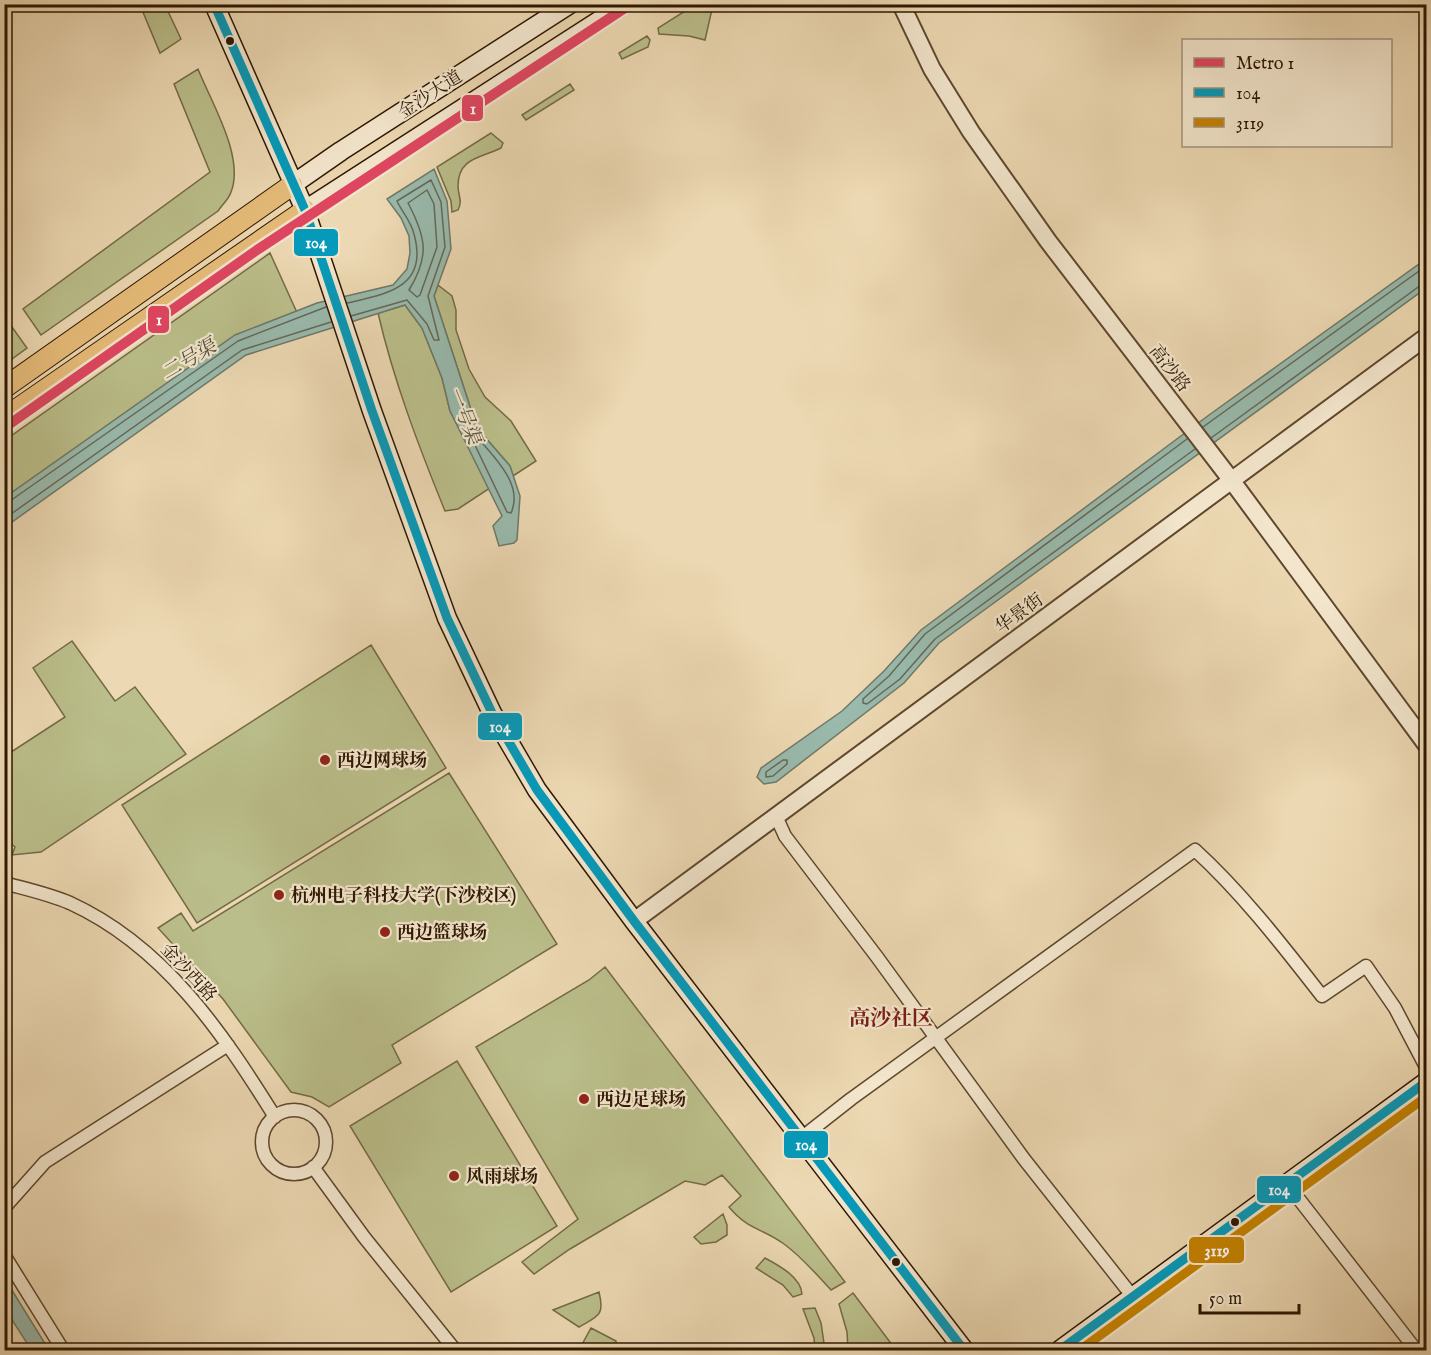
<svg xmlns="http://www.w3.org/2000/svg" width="1431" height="1355" viewBox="0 0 1431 1355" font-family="'IM FELL English','Noto Serif SC',serif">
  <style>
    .green { fill: #babe8a; stroke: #746a46; stroke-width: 1.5 }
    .water { fill: #99baad; stroke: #6e7968; stroke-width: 1.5 }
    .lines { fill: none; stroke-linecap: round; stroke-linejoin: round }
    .shore { stroke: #646857; stroke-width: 1.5 }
    .minor-casing { stroke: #5e472d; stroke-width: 15 }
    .tertiary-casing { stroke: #5e472d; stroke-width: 20 }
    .secondary-casing { stroke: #2e1701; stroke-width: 21 }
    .primary-casing { stroke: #2e1701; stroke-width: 22 }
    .minor { stroke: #f3e6cd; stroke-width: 12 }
    .tertiary { stroke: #f3e6cd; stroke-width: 16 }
    .secondary { stroke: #f3e6cd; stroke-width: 18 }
    .primary { stroke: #e6bc79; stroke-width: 20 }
    .bus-1-casing { stroke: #f3e6cd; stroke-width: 14 }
    .bus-2-casing { stroke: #f3e6cd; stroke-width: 14 }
    .bus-1 { stroke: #059aba; stroke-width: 9 }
    .bus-2 { stroke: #c58200; stroke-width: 9 }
    .metro-1-casing { stroke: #f3e6cd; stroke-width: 15 }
    .metro-1 { stroke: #df4661; stroke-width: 10 }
    .bus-dot { fill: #2e1701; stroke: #f3e6cd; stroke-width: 2 }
    .poi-dot { fill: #8f2418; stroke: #f3e6cd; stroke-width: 2 }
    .labels { text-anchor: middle; stroke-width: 4.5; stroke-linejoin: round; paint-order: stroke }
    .street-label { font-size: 18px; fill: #2e1701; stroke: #f3e6cd }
    .poi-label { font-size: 18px; font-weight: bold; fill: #2e1701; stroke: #f3e6cd; text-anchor: start }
    .water-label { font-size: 20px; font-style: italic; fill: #53503d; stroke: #f3e6cd }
    .quarter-label { font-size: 21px; font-weight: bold; fill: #7a1f14; stroke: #f3e6cd }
    .line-badge { stroke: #f3e6cd; stroke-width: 2 }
    .badge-label { font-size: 16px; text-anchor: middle; font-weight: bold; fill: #fff }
  </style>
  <rect width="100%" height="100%" fill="#ecd8b2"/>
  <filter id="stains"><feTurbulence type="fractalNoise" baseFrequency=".00333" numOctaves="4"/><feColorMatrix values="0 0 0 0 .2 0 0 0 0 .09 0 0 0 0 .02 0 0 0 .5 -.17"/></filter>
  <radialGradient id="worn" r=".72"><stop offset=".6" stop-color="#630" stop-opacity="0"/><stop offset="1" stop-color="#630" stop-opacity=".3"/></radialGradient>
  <path class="green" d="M696 4 713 5 705 40 689 36 659 34 658 28Z
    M140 5H165L181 39 160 53Z
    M647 36 650 40 648 47 622 59 619 53Z
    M198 69C211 102 245 157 231 192 229 199 222 205 218 211L41 335 23 309 210 172 174 84Z
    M570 84 574 90 526 120 522 115Z
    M491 133 503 143 501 148C482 158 458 157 458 186 458 196 463 200 458 210L452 212 451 201 437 167Z
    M270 253 304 328 244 349 5 506 4 441Z
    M438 285 452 296 456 310V330L469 369 485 397 511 421 536 461 513 476 510 466 477 428 434 296Z
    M405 305 422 328 442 378 450 411 490 488 458 509 445 511C419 447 394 382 378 313Z
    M7 320 27 348 5 364V322Z
    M72 641 115 701 135 687 186 754 41 852 12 855 15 847 5 839V756L65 717 33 668Z
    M371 645 446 768 197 923 122 805Z
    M449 773 557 944 392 1045 401 1063 329 1107 312 1097 291 1092 223 999 158 928 181 913 193 931Z
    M605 967 845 1282 831 1290C816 1274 802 1257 784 1244 762 1228 748 1230 729 1207L741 1196 722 1175 705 1185 685 1181 570 1249 534 1274 522 1262 578 1219 476 1047 589 980Z
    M457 1061 557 1226 451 1292 350 1126Z
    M723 1214 727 1225V1235L716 1242 701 1244 694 1237Z
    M765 1258C778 1265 801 1277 802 1294L793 1297 783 1285 756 1268Z
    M599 1292C605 1316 598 1316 579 1327L553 1310Z
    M853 1293 896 1350H848L847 1332 839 1304Z
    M815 1308 821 1323 825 1350H815L814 1338 803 1309Z
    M591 1328 616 1341V1350H579Z"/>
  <path class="water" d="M434 169 447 201 451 249 434 296 477 428 510 466 520 496 517 540 514 543 499 546 493 526 502 516 450 411 442 378 422 328 405 305 246 355 5 527 4 498 235 335 317 303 393 285 407 269 410 253 409 236 401 218 387 199Z
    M1426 259V288L939 643 904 683 776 782 764 784 757 777 761 768 842 711 884 671 921 630 1209 415Z
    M5 1279 49 1350H19L27 1343 5 1309Z"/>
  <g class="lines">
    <path class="shore" d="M427 190 434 204 437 247 420 295 417 297 409 290C430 256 426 237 408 203Z
      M347 303C386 294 429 288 414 234 411 221 402 212 397 201L431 180 441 202 445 247 428 296 439 340H434L427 324 407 300 351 316
      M1203 427 1426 266
      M474 438H478C494 457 524 485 511 513L507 512 473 441Z
      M1211 438 1421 285 1426 283
      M1187 439 925 634 889 676 863 699V703L867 704 900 679 935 639 1195 449
      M4 503 10 501 238 341 326 307
      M4 519 242 350 331 322
      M783 760H787V764L773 776 766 777V772Z"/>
    <g class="minor-casing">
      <path id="minor" d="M776 816 785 836 877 957 1024 1159 1133 1297
        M4 883C26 889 49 894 70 903 164 946 222 1032 275 1117
        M262 1142a32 32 0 1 1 64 0a32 32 0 1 1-64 0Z
        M800 1139 851 1099 1195 850C1243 894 1282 945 1322 996L1366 966 1395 1008 1426 1067
        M313 1167 364 1237 455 1350
        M1288 1185 1416 1350
        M4 1208 45 1162 228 1045
        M4 1255 63 1350"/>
    </g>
    <g class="tertiary-casing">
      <path id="tertiary" d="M901 4 932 69 971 132 1048 241 1232 481 1426 744
        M634 921 1426 337"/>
    </g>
    <g class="secondary-casing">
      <path id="secondary" d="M214 4 305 210 372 411 447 618 492 713 537 790 634 921 964 1350
        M292 185 341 151 570 4
        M305 210 625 4
        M1060 1350 1426 1082"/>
    </g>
    <g class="primary-casing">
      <path id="primary" d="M4 388 292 185
        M4 418 305 210"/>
    </g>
    <use href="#minor" class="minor"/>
    <use href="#tertiary" class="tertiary"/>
    <use href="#secondary" class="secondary"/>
    <use href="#primary" class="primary"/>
    <g class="bus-1-casing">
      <path id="bus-1" d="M214 4 305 210 372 411 447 618 492 713 537 790 634 921 964 1350
        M1060 1350 1426 1082"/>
    </g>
    <g class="bus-2-casing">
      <path id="bus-2" d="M1080 1350 1426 1097"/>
    </g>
    <use href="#bus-1" class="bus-1"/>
    <use href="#bus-2" class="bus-2"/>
    <g class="metro-1-casing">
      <path id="metro-1" d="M4 428 257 250 631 4"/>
    </g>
    <use href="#metro-1" class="metro-1"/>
  </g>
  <g class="bus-dot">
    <circle cx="230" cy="41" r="5"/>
    <circle cx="1235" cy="1222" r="5"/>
    <circle cx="896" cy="1262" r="5"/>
  </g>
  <g class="poi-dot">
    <circle cx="325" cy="760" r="6"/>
    <circle cx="279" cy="895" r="6"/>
    <circle cx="385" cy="932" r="6"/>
    <circle cx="584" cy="1099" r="6"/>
    <circle cx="454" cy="1176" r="6"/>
  </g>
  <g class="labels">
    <g class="street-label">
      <text transform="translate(430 94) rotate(-33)" y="6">金沙大道</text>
      <text transform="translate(1170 368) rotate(52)" y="6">高沙路</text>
      <text transform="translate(1019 613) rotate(-36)" y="6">华景街</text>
      <text transform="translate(189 972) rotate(47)" y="6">金沙西路</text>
    </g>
    <g class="poi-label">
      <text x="337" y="766">西边网球场</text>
      <text x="291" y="901">杭州电子科技大学(下沙校区)</text>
      <text x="397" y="938">西边篮球场</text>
      <text x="596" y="1105">西边足球场</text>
      <text x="466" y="1182">风雨球场</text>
    </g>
    <g class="water-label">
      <text transform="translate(188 359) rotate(-31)" y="7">二号渠</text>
      <text transform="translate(465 415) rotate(68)" y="7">一号渠</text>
    </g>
    <g class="quarter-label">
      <text x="891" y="1025">高沙社区</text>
    </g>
  </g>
  <g class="line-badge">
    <rect x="461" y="94" width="23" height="28" rx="6" fill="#df4661"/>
    <rect x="293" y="228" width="46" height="29" rx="6" fill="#059aba"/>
    <rect x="147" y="305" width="23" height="29" rx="6" fill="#df4661"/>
    <rect x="477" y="712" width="46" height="29" rx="6" fill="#059aba"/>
    <rect x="783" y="1130" width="46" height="29" rx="6" fill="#059aba"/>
    <rect x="1256" y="1175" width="46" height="29" rx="6" fill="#059aba"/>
    <rect x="1188" y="1236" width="57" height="28" rx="6" fill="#c58200"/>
  </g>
  <g class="badge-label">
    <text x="473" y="114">1</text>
    <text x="316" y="248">104</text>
    <text x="159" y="325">1</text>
    <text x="500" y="732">104</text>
    <text x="806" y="1150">104</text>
    <text x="1279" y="1195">104</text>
    <text x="1217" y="1256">3119</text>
  </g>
  <rect width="1431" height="1355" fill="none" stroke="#ecd8b2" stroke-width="24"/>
  <rect x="6" y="6" width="1419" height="1343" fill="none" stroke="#2e1701" stroke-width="3"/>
  <rect x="12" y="12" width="1407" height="1331" fill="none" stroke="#2e1701" stroke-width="1.5"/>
  <rect x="1182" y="39" width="210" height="108" fill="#f3e6cd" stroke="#a4937b" stroke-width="1.5"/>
  <rect x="1194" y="58" width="30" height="9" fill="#df4661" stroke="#a4937b" stroke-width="1.5"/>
  <text x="1236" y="69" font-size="18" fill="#2e1701">Metro 1</text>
  <rect x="1194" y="88" width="30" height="9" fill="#059aba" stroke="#a4937b" stroke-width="1.5"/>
  <text x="1236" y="99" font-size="18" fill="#2e1701">104</text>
  <rect x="1194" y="118" width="30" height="9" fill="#c58200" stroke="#a4937b" stroke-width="1.5"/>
  <text x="1236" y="129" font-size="18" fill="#2e1701">3119</text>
  <path d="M1200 1304v9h99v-9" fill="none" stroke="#2e1701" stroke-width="3"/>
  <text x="1209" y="1304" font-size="18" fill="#2e1701" stroke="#f3e6cd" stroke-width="4.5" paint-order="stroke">50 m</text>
  <rect width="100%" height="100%" filter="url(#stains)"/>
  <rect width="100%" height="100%" fill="url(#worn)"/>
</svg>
